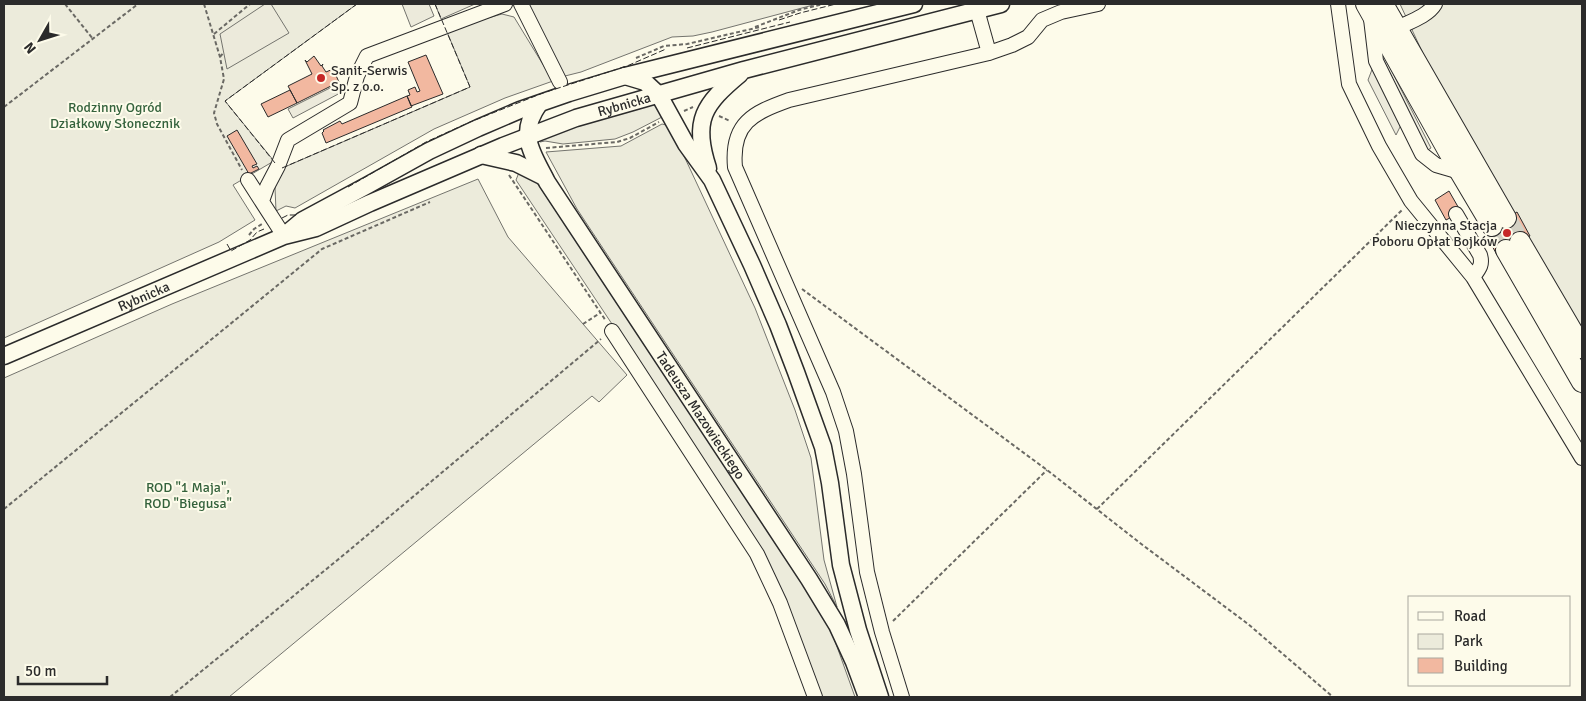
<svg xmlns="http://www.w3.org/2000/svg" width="1586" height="701" viewBox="0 0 1586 701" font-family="Signika,sans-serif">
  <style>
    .green { fill: #ecebdb; stroke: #74746e }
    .parking { fill: #eceadb; stroke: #74746e }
    .building { fill: #f2b8a0; stroke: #2b2b2b }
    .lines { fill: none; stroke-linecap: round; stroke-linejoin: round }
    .highway-tunnel { stroke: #d3d1c4; stroke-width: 20; stroke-dasharray: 20 10; stroke-linecap: butt }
    .minor-casing { stroke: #2b2b2b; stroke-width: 16 }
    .major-casing { stroke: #2b2b2b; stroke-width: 19 }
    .highway-casing { stroke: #2b2b2b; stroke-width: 22 }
    .path { stroke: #6a6964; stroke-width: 2; stroke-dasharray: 4 2.5; stroke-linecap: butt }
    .minor { stroke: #fdfbea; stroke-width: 14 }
    .major { stroke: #fdfbea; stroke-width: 16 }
    .highway { stroke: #fdfbea; stroke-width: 20 }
    .fence { stroke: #2b2b2b; stroke-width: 1; stroke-dasharray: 6 2.5; stroke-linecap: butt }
    .poi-dot { fill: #c62828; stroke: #fdfbea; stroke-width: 2 }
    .labels { text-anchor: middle; stroke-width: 4; stroke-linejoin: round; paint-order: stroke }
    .poi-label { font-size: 14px; fill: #2b2b2b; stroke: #fdfbea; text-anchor: start }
    .street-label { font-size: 14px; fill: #2b2b2b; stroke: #fdfbea }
    .park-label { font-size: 14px; fill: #34623c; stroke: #fdfbea }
  </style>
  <rect width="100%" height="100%" fill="#fdfbea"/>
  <path class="green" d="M4 4H357L225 101 274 161 233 185 255 220 219 242 4 338Z
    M524 4H817L712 32 693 36 672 37 581 72 561 77Z
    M1400 4H1582V395Z
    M502 14 514 17 553 81 505 98 434 129 295 208 286 206 276 211 275 188 280 169 470 87 447 32 463 25Z
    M655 103 664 116 633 132 615 139 563 144 545 141 540 142 539 140 561 131Z
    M662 124 670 126 755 308 795 410 811 458 824 560 837 607 825 584 577 209 546 152 621 146Z
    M520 170 533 179 538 184 796 571 830 627 855 697H821L785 601 678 423 516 180Z
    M478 179 508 237 627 375 599 402 592 396 229 697H4V378L172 304Z"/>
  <path class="parking" d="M265 4H271L289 33 227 69 220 34Z
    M402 4H429L434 16 411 27Z
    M435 4H475L441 19Z
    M1384 56 1431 148 1426 151 1379 58Z
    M1373 67 1402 123 1396 135 1368 80Z
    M338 84 342 92 293 118 288 109Z"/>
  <path class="building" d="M426 55 443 94 411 106 407 96 410 95 408 90 415 87 417 92 420 91 408 62Z
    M314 56 321 66 323 64 322 66 326 72 333 69 339 82 297 103 288 86 312 74 305 60 307 62Z
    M290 90 297 103 268 117 261 104Z
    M407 96 412 107 326 143 322 133 324 131 323 130 340 121 342 124Z
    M237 130 257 164 252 166 253 168 257 166 259 169 249 174 227 136Z
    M1449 191 1461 212 1446 220 1435 200Z
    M1517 212 1530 236 1497 255 1484 231Z"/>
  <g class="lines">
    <path class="highway-tunnel" d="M1506 218 1520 242
      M1492 226 1506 250"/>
    <g class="minor-casing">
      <path id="minor" d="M521 4 560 82
        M1338 4 1349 84 1379 146 1411 201 1473 277 1582 458
        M977 10 989 53
        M1371 19 1376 61 1422 154 1436 165 1460 172
        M1397 28C1409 22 1428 16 1435 4
        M248 180 284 236
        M262 201 267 187 278 166 288 140 350 103 357 76 367 56 505 4
        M1456 214 1480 255C1483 265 1479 269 1473 277
        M612 331 757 554 780 603 815 697
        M902 697 882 632 867 572 854 474 846 431 833 392 735 167C731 123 753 113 789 100L989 53 1012 45 1028 37 1042 20 1061 12 1098 4"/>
    </g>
    <g class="major-casing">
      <g id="major">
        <path d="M625 76 645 82 659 95 686 144 712 180 752 265 778 325 796 372 823 447 830 483 841 565 858 630 880 697"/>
        <path id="s1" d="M539 104C517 135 532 152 547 182L809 579 837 625 854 662 867 697"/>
        <path d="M481 155 516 163 544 177"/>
        <path d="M708 168C692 120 704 104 740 74"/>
        <path d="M285 235 303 220 368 185 429 151 478 128 520 110 569 93 625 76 914 4"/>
        <path id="s2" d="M4 356 284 236 316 228 370 203 503 146 576 118 744 70 1001 4"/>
      </g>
    </g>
    <g class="highway-casing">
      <path id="highway" d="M1366 4 1460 172 1492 226
        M1383 4 1506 218
        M1520 242 1582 348
        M1506 250 1582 382"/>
    </g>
    <path class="path" d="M65 4 93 39
      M204 4 220 57 224 79 214 113 217 124 242 170
      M755 27 799 10 823 4
      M214 34 250 4
      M220 57 224 52
      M636 58 664 46 687 44 760 27
      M4 107 138 4
      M684 111 693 107
      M719 116 730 121
      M546 148 617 142 630 138 659 122
      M509 175 606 321
      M249 235 254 229 262 224
      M802 289 1047 470 1140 543 1248 624 1333 697
      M583 324 600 313
      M4 509 322 249 430 202
      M1097 509 1402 210
      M893 621 1047 470
      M170 697 346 553 601 339"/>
    <use href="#minor" class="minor"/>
    <use href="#major" class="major"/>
    <use href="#highway" class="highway"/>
    <path class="fence" d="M779 20 800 13 836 4
      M687 48 790 22
      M275 163 225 101 357 4
      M282 168 470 87 435 4
      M348 187 426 142 470 122 543 93 627 66 666 49
      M282 218 288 215H298
      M227 244 231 251 250 240 257 232 264 229"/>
  </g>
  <g class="poi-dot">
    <circle cx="321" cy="78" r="5"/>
    <circle cx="1507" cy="233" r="5"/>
  </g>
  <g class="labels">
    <g class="poi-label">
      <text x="331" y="75">Sanit-Serwis<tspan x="331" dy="16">Sp. z o.o.</tspan></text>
      <text x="1497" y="230" text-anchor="end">Nieczynna Stacja<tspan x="1497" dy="16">Poboru Opłat Bojków</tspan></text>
    </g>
    <g class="street-label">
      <text dy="5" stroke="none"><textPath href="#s2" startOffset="670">Rybnicka</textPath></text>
      <text dy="5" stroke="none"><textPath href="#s2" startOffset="152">Rybnicka</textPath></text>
      <text dy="5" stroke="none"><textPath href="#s1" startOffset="364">Tadeusza Mazowieckiego</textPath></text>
    </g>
    <g class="park-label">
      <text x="115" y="112">Rodzinny Ogród<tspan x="115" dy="16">Działkowy Słonecznik</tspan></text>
      <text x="188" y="492">ROD "1 Maja",<tspan x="188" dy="16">ROD "Biegusa"</tspan></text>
    </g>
  </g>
  <rect width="1586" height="701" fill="none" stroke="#2b2b2b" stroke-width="10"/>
  <rect x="1408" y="596" width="162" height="90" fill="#fdfbea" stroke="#a9a89e"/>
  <rect x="1418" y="612" width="25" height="8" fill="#fdfbea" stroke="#a9a89e"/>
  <text x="1454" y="621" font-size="15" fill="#2b2b2b">Road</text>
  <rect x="1418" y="634" width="25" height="15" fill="#ecebdb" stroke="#a9a89e"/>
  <text x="1454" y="646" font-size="15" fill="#2b2b2b">Park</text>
  <rect x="1418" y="658" width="25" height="15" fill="#f2b8a0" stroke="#a9a89e"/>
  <text x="1454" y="671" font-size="15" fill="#2b2b2b">Building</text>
  <g transform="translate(40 40) rotate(231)" stroke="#fdfbea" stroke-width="4" paint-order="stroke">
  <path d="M0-4L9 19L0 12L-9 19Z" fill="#2b2b2b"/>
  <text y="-8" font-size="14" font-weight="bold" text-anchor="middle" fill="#2b2b2b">N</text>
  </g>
  <path d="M18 676v8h89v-8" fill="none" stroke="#2b2b2b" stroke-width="2.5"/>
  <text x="25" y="676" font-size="15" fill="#2b2b2b" stroke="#fdfbea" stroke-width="4" paint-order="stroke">50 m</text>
</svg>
